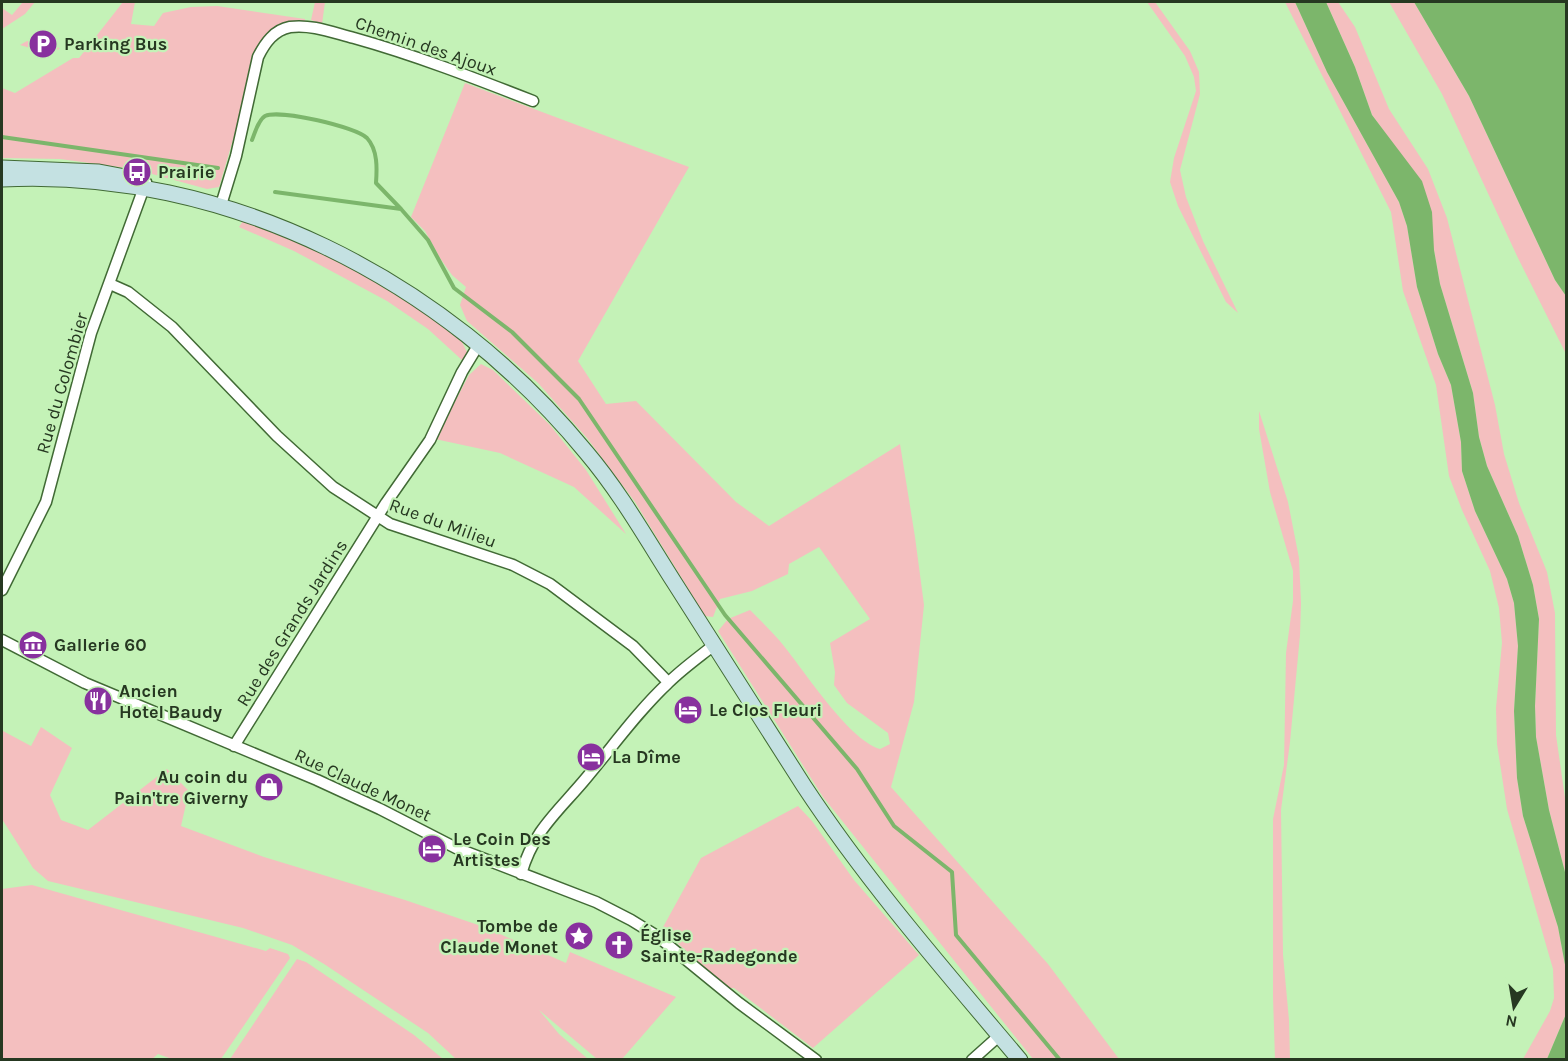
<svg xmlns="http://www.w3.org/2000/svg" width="1568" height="1061" viewBox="0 0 1568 1061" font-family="Karla,sans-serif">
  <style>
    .green { fill: #f4bfbf }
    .water { fill: #7cb66b }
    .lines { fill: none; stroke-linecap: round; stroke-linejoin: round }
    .stream { stroke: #7cb66b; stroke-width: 4 }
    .minor-casing { stroke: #416a35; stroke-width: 13 }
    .secondary-casing { stroke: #416a35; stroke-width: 17 }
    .minor { stroke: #fff; stroke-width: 10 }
    .secondary { stroke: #c4e1e2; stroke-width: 15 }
    .labels { text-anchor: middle; stroke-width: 4.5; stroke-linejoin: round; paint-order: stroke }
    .poi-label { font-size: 18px; font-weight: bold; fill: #263821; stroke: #c4f2b7; text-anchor: start }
    .street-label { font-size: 18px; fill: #263821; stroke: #c4f2b7 }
  </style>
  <rect width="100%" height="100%" fill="#c4f2b7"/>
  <path class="green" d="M23 2H35L25 14 2 29V8L12 15Z
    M123 2H135L131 24 154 26 163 13 191 7 217 6 305 19V24L281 26 256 51 235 133 219 187 207 189 134 169 60 159 2 158V88L15 93 73 58H79Z
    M315 2H325L322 24 311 20Z
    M1147 2H1155L1190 51 1199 72 1200 94 1180 170 1186 197 1203 241 1238 313 1226 302 1178 206 1170 182 1174 158 1196 91 1194 77 1185 56Z
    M1285 2H1295L1327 72 1399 202 1407 226 1417 287 1438 354 1451 385 1461 442 1462 471 1475 511 1507 579 1514 603 1518 646 1514 711 1517 778 1523 816 1558 927 1566 970V1014L1547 1059H1523L1550 1011 1554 998 1553 969 1507 809 1497 744 1496 708 1502 643 1499 608 1490 571 1462 510 1449 476 1436 385 1403 291 1391 212Z
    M1326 2H1338L1355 27 1389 109 1428 169 1447 218 1495 405 1504 454 1519 503 1547 572 1555 613 1556 735 1566 805V876L1549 810 1536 737 1535 706 1539 619 1533 585 1518 536 1487 466 1479 437 1473 393 1440 284 1434 250 1393 144 1372 115 1355 67Z
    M1389 2H1414L1469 96 1555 280 1566 296V354L1517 256 1442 94Z
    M27 41 60 48 50 54 20 45Z
    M465 83 689 167 578 361 606 404 636 401 736 502 769 526 900 444 915 537 924 605 914 702 891 787 1048 964 1119 1059H1033L823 797 718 631 728 619 750 610C760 620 770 630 779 640 803 668 847 739 880 749L890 744 888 733 847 703 834 685 835 672 830 643 870 619 819 547 789 564 788 574 752 591 720 599 713 617 705 616 635 502 587 438 538 383 467 321 460 305 466 287 452 275 440 258 425 231 411 217Z
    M245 218 347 265 430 316 462 342 467 352 463 361 428 329 387 301 294 251 239 227Z
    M481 364 493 370 550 425 586 470 626 534 574 487 500 453 435 439 469 375Z
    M1259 411 1288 502 1299 558 1301 603 1300 635 1290 742 1281 810 1283 955 1289 1020 1290 1060 1275 1059 1273 997V819L1284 765 1286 653 1293 601V571L1270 492 1259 429Z
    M41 727 72 748 50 795 61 820 88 830 167 769 189 791 181 826 264 857 405 900 484 927 566 963 570 952 676 997 622 1059H597L539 1010 559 1034 588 1059H456L428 1033 324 964 292 945 243 928 48 881 33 868 2 819V733L3 731 31 746Z
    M798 806 812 821 854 880 919 955 813 1048 734 988H727L662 929 701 858Z
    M32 885 266 951 270 948 288 954 290 958 221 1059H172L158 1054 151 1060 2 1059V889Z
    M297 959 306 962 414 1035 443 1059H230Z"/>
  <path class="water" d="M1295 2H1326L1355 67 1372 115 1422 181 1432 212 1434 250 1440 284 1473 393 1479 437 1487 466 1518 536 1533 585 1539 619 1535 706 1536 737 1549 810 1566 876V970L1558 927 1523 816 1517 778 1514 711 1518 646 1514 603 1507 579 1475 511 1462 471 1461 442 1451 385 1438 354 1417 287 1407 226 1399 202 1327 72Z
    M1414 2H1566V296L1555 280 1469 96Z
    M1566 1014V1059H1547Z"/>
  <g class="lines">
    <path class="stream" d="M2 137 218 168
      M252 140C255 133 258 120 265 116 280 109 356 127 367 138 378 150 377 169 376 183L401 209
      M275 192 401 209 428 240 454 288 512 332 579 399 725 615 857 769 894 826 952 872 956 935 1060 1060"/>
    <g class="minor-casing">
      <path id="minor" d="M221 205 236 156 258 57C265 43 274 30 290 27 312 24 334 33 354 38 415 55 474 78 533 101
        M110 284 128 292 172 327 277 436 333 487 390 524 513 565 550 584 633 646 668 682
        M2 590 46 502 91 333 146 182
        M2 640 85 683 317 780 380 809 456 848 596 902 631 920 657 936 739 1003 816 1060
        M234 746 386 503 430 440 462 372 479 344
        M521 874C534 829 559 811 587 777 614 745 638 711 668 683 682 669 699 657 714 645
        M972 1060 1000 1035"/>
    </g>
    <g class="secondary-casing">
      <path id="secondary" d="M2 168 99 172 136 179
        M2 179C227 168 445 280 586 452 620 492 646 538 674 582 717 650 760 718 804 786 868 883 945 971 1020 1060"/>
    </g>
    <use href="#minor" class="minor"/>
    <use href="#secondary" class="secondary"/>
  </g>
  <defs>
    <g id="parking-disc" transform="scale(1.5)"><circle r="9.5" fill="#88319e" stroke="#c4f2b7"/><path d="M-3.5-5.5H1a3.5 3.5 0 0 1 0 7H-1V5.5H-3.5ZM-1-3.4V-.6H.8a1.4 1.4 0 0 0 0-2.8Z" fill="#fff"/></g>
    <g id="bus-disc" transform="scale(1.5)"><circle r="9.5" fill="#88319e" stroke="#c4f2b7"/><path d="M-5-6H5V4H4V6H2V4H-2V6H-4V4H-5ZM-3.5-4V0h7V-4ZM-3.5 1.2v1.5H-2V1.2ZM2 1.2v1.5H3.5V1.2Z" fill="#fff"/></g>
    <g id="museum-disc" transform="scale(1.5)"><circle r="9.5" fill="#88319e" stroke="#c4f2b7"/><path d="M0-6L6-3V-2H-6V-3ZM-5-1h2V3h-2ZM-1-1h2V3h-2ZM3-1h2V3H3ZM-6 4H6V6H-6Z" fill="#fff"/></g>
    <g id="restaurant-disc" transform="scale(1.5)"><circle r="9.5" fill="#88319e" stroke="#c4f2b7"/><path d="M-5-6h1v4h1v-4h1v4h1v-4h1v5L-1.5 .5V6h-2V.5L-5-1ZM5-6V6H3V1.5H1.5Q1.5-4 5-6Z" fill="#fff"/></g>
    <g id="hotel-disc" transform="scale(1.5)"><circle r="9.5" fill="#88319e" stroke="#c4f2b7"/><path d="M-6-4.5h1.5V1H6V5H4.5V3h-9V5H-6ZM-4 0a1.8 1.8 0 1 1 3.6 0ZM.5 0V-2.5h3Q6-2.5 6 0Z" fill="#fff"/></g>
    <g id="shop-disc" transform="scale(1.5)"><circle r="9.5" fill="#88319e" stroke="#c4f2b7"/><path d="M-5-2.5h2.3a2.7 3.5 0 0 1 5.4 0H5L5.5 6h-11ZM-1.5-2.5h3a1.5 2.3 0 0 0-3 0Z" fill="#fff"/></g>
    <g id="sight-disc" transform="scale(1.5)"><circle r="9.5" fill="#88319e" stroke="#c4f2b7"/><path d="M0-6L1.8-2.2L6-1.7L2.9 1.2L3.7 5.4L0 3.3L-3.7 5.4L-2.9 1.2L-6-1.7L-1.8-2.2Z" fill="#fff"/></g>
    <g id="church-disc" transform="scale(1.5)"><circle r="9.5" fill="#88319e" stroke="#c4f2b7"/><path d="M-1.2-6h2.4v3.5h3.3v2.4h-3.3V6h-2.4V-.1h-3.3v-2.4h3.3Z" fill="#fff"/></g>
  </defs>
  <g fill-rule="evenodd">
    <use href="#parking-disc" x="43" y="44"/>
    <use href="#bus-disc" x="137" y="172"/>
    <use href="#museum-disc" x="33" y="645"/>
    <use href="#restaurant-disc" x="98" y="701"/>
    <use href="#hotel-disc" x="688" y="710"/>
    <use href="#hotel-disc" x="591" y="757"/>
    <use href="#shop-disc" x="269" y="787"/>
    <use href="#hotel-disc" x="432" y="849"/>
    <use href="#sight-disc" x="579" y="936"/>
    <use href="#church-disc" x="619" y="945"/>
  </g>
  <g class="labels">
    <g class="poi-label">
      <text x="64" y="50">Parking Bus</text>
      <text x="158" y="178">Prairie</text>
      <text x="54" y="651">Gallerie 60</text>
      <text x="119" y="697">Ancien<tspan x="119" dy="21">Hotel Baudy</tspan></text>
      <text x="709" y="716">Le Clos Fleuri</text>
      <text x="612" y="763">La Dîme</text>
      <text x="248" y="783" text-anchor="end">Au coin du<tspan x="248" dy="21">Pain'tre Giverny</tspan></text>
      <text x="453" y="845">Le Coin Des<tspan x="453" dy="21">Artistes</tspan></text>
      <text x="558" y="932" text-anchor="end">Tombe de<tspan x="558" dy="21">Claude Monet</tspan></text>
      <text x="640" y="941">Église<tspan x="640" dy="21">Sainte-Radegonde</tspan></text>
    </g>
    <g class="street-label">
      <text transform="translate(426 46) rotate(19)" y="6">Chemin des Ajoux</text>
      <text transform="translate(62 383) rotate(-74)" y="6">Rue du Colombier</text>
      <text transform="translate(443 523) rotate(20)" y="6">Rue du Milieu</text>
      <text transform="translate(292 623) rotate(-58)" y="6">Rue des Grands Jardins</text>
      <text transform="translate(363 785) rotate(25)" y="6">Rue Claude Monet</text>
    </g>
  </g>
  <rect width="1568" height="1061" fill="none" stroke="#263821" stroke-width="6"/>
  <g transform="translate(1514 1007) rotate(191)" stroke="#c4f2b7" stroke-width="4.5" paint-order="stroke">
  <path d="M0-4.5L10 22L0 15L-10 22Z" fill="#263821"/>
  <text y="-9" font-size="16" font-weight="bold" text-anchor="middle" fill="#263821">N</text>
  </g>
</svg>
